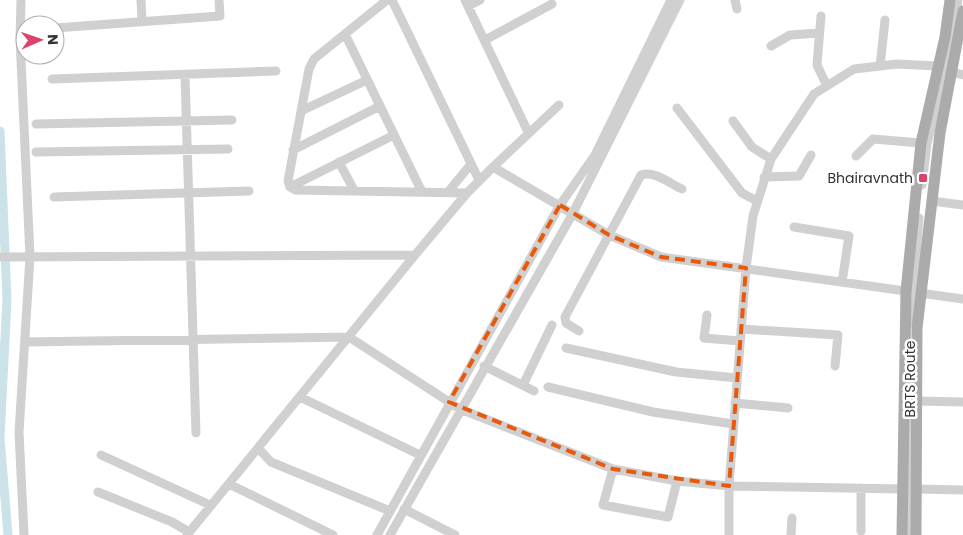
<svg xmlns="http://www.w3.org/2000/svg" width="963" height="535" viewBox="0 0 963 535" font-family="Poppins,sans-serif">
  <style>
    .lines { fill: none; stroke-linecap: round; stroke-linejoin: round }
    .canal { stroke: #cbe2e8; stroke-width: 9 }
    .minor { stroke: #d0d0d0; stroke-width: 9 }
    .major { stroke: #ababab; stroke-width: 11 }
    .marked { fill: none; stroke: #e8590c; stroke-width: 4; stroke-dasharray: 10 6; stroke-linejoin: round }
    .poi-dot { fill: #dc436a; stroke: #fff; stroke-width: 2 }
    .labels { text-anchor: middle; stroke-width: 5; stroke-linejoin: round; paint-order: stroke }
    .poi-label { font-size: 14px; fill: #333; stroke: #fff; text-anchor: end }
    .street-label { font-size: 14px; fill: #333; stroke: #fff }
  </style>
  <rect width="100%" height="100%" fill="#fff"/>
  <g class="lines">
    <path class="canal" d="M0 131 7 299 0 438 8 535"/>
    <path class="minor" d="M21 0 20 38 30 257 19 432 24 535
      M141 0 142 21
      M387 0 314 59 309 69 288 181 290 187 295 190 467 193
      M392 0 479 180
      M465 0 528 132
      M735 0 737 9
      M468 6 480 0
      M821 16 817 65 827 86
      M55 28 220 16 219 0
      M345 34 421 190
      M485 40 552 4
      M771 46 790 35 819 33
      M880 66 885 20
      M952 72 963 75
      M185 76 196 433
      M52 79 276 71
      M677 108 742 193 757 201
      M301 111 367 80
      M733 121 752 147 771 159
      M36 124 232 120
      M293 150 380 106
      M36 152 228 149
      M856 156 873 139 921 143
      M339 162 354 190
      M493 167 559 105
      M764 177 799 176 811 155
      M922 185 927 144 948 59 958 0
      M290 187 394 135
      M448 192 471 164
      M54 197 249 191
      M932 201 963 205
      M794 227 849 236 842 282
      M0 257 415 255
      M707 315 704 338 740 341
      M911 322 919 218
      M741 329 838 335 835 366
      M579 331 566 323 565 317 641 175C654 170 671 184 682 189
      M25 342 349 337 460 409 613 469 677 481 729 486 902 489
      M566 348 676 372 737 378
      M484 366 534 391
      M523 385 552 325
      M548 387 653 412 733 424
      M300 397 420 455
      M917 401 963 402
      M735 403 788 408
      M258 448 271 462 390 511
      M101 455 210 505
      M613 469 603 505 668 517 677 481
      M229 484 333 535
      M916 489 963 490
      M98 492 172 522 189 532
      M404 509 455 535
      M861 531V488
      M187 535 415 255 467 193 493 167 609 235 661 257 963 299
      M377 535 560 205 595 155 671 0
      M390 535 572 215 680 0
      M729 535V486L746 268 753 216 771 159 814 94 854 69 897 64 938 66
      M791 535 792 518
      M910 535V370"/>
    <path class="major" d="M902 535 906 291 921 143 945 37 950 0
      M916 535 917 328 940 133 963 11"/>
  </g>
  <path class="marked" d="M560 205 609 235 661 257 746 268 729 486 613 469 449 402Z"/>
  <rect class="poi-dot" x="918" y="173" width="10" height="10" rx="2.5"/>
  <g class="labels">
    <g class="poi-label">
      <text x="913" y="183">Bhairavnath</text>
    </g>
    <g class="street-label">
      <text transform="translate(910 379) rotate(-90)" y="5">BRTS Route</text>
    </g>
  </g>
  <g transform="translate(40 40) rotate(88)"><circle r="24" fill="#ffffff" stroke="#adadad"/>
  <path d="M0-4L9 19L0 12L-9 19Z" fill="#dc436a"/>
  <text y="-8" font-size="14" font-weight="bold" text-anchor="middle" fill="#333333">N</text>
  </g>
</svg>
